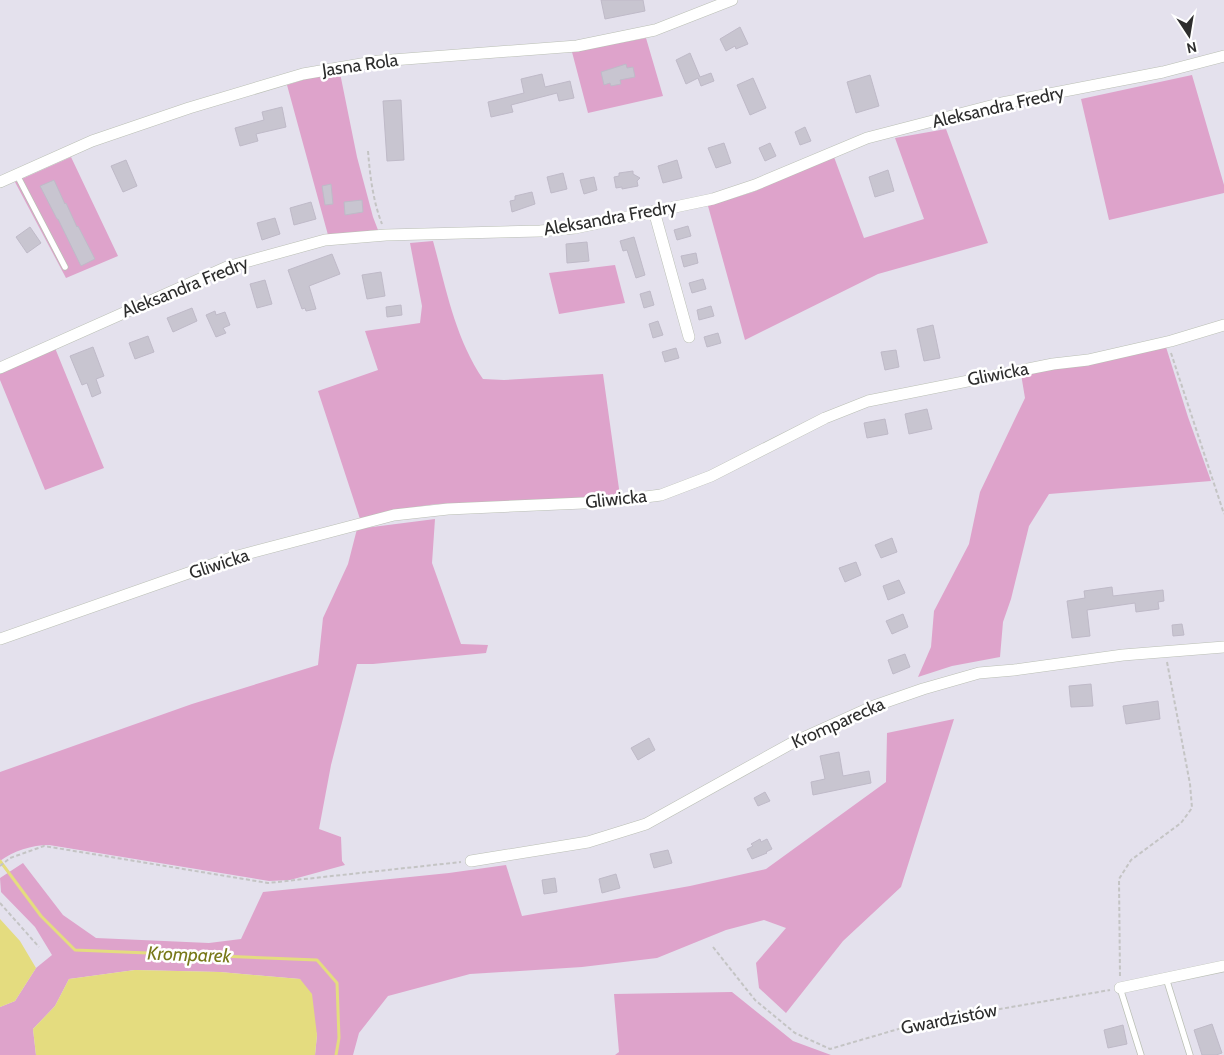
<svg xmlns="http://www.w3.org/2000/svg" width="1224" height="1055" viewBox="0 0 1224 1055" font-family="Cabin,sans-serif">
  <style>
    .green { fill: #dea3cb }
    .water { fill: #e4dc7f }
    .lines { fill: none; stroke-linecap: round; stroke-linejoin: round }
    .stream { stroke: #e4dc7f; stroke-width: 3 }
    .building { fill: #c8c5d0; stroke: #bfbac8 }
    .lane-casing { stroke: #babfb4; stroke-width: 7 }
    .street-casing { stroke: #babfb4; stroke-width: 12 }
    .path { stroke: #c4c4c4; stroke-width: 2; stroke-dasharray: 4 2.5; stroke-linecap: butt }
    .lane { stroke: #fff; stroke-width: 5.5 }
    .street { stroke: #fff; stroke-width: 11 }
    .labels { text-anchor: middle; stroke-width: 5; stroke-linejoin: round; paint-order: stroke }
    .street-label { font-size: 18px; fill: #2d2d2d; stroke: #fff }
    .water-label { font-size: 19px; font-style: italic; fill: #787919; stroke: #fff }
  </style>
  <rect width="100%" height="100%" fill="#e4e1ed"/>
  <path class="green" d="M646 38 663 96 588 113 572 52Z
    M340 73 357 157 373 217 378 230 328 235 287 85 309 78Z
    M1192 75 1224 185V193L1109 220 1081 99Z
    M946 129 988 243 878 274 745 340 708 206 753 192 834 157 864 238 924 219 895 138Z
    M71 157 118 256 66 278 15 182Z
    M433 241C446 288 455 338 483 379L504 380 603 374 620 496 602 499 437 504 393 510 360 519 318 391 378 370 365 331 420 323 422 306 410 243Z
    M615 265 625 303 559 314 549 273Z
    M1166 347 1188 417 1211 481 1049 494 1029 526 1011 599 1003 622 1000 657 952 666 918 677 931 647 934 611 969 544 980 492 1025 398 1021 374Z
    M55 348 104 468 45 490 0 380V372Z
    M435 519 432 563 461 644 488 645 486 653 373 664H357L331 765 319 829 341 837 342 861 345 865 290 880 269 881 49 845C32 845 13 851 0 861V772L192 704 318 665 323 618 348 564 357 529Z
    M954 719 901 887 843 941 786 1013 759 988 756 963 786 928 764 920 726 930 657 958 582 967 470 974 388 996 359 1033 353 1055H315L317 1035 300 979 220 972 135 970 69 979 55 1006 33 1029 36 1055H0V1007L15 1001 36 968 52 955 35 927 1 892 0 878 23 863 63 915 96 938 209 943 241 939 263 892 449 873 506 865 522 916 690 886 766 869 886 782 887 733Z
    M732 992 793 1041 831 1055H615L619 1052 614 994Z"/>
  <path class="water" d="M0 919 20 941 36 968 15 1001 0 1007Z
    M135 970 220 972 300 979 312 994 317 1035 315 1055H36L33 1029 55 1006 69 979Z"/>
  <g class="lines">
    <path class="stream" d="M0 861 41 916 75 950 317 960 337 983 339 1038 336 1055"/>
  </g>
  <path class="building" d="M601 0H643L645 11 605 19Z
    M740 27 748 44 736 49 735 46 726 51 720 39Z
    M690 53 700 77 711 73 714 81 701 86 698 78 686 84 676 60Z
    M626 64 627 68 633 67 635 77 620 80 621 84 611 86 610 83 604 85 601 72Z
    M542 74 545 87 570 81 574 98 559 101 557 93 511 105 513 112 491 117 488 102 524 93 521 79Z
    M870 75 879 106 856 113 847 82Z
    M753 78 766 108 750 115 737 85Z
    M401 100 404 160 387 161 383 101Z
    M282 107 286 127 256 134 258 141 240 146 235 128 264 120 262 112Z
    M805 127 811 141 800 145 795 132Z
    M724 143 731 163 716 168 708 148Z
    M770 143 776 156 765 161 759 148Z
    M126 160 137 186 123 192 111 166Z
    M677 160 682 178 663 183 658 166Z
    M888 170 894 191 875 197 869 177Z
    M633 171V174L640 178 637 181 638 186 622 189V187L616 188 614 177 619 176V173Z
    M563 173 567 189 551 193 547 177Z
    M594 177 597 190 584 194 580 180Z
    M54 180 65 204 66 203 77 227 78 226 95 259 81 266 58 219H57L40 186Z
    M331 184 333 204 325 205 322 186Z
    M532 192 535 204 512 212 510 201 515 200V196Z
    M362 200 363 212 345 215 344 202Z
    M311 202 316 219 294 225 290 208Z
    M275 218 280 234 262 240 257 223Z
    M688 226 691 236 677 240 674 230Z
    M30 227 41 243 27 253 16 237Z
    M634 237 645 275 636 278 627 250 623 251 620 241Z
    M587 242 589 261 567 263 566 244Z
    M696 253 698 263 684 267 681 256Z
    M332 254 340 274 309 286 316 309 306 311 305 308 302 309 288 270Z
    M381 272 385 296 367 299 362 275Z
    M703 279 706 289 692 293 689 283Z
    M265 280 272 304 257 308 250 284Z
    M650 291 654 305 644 308 640 294Z
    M401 305 402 315 387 317 386 307Z
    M711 306 714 316 699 320 697 310Z
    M192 308 197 321 173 332 167 318Z
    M215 311 216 315 225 312 230 325 223 328 226 333 216 337 206 315Z
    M658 321 663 335 653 338 649 324Z
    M933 325 940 358 924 361 917 329Z
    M718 333 721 343 707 347 704 337Z
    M148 336 154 352 135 359 129 343Z
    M93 347 104 376 96 379 101 393 92 397 87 383 82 385 70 356Z
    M676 348 679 358 665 362 662 352Z
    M896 350 899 367 885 370 881 352Z
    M927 409 932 429 909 434 905 414Z
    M885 419 888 434 867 438 864 423Z
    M892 538 897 552 881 558 875 545Z
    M856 562 861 575 845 582 839 568Z
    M899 580 905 593 888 600 883 586Z
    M1112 587 1113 596 1163 590 1164 601 1158 602 1159 609 1136 612 1135 603 1087 610 1090 636 1072 638 1067 601 1085 598 1084 591Z
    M903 614 908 627 892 634 886 621Z
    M1182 624 1184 635 1173 636 1172 625Z
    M905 654 910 667 893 674 888 660Z
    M1091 684 1093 706 1071 707 1069 686Z
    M1158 701 1160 719 1126 724 1123 706Z
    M649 738 655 750 638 760 631 748Z
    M839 752 843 776 869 771 871 783 813 795 811 782 825 779 820 756Z
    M765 792 770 801 758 806 754 798Z
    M760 839 761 842 767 839 772 849 766 852 767 853 752 859 747 849 753 846 751 844Z
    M668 850 672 863 654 868 650 854Z
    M616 874 620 888 602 893 599 879Z
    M555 878 557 892 544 894 542 880Z
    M1212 1024 1222 1053 1216 1055H1202L1194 1030Z
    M1123 1025 1127 1044 1108 1048 1104 1030Z"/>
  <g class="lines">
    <g class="lane-casing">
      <path id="lane" d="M17 175 65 267
        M1166 978 1190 1055
        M1120 988 1141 1055"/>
    </g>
    <g class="street-casing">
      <path id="street" d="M0 182 92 141 189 108 303 74 379 61 577 46 655 30 732 0
        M654 211 689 337
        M0 368 227 267 325 240 386 235 540 231 575 228 713 199 755 185 867 138 1002 103 1163 72 1224 56
        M0 639 234 557 394 515 448 509 606 502 661 495 711 476 825 418 868 401 1053 364 1088 360 1171 341 1224 325
        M471 861 588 842 646 824 792 743 874 706 923 689 979 673 1014 670 1123 655 1224 647
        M1120 988 1224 966"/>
    </g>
    <path class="path" d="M368 151C370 176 373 201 382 224
      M1171 353 1224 514
      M0 866 10 858 44 846 268 883 461 862
      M0 903 39 947
      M713 947 755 1000 795 1033 830 1049 919 1023 1110 990
      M1120 976 1119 879 1131 860 1181 823 1192 808 1190 784 1167 662"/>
    <use href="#lane" class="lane"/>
    <use href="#street" class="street"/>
  </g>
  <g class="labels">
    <g class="street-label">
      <text transform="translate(360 65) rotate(-8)" y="6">Jasna Rola</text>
      <text transform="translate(998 107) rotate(-13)" y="6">Aleksandra Fredry</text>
      <text transform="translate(610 218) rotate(-10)" y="6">Aleksandra Fredry</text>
      <text transform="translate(185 287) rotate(-22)" y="6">Aleksandra Fredry</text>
      <text transform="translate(998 374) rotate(-11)" y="6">Gliwicka</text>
      <text transform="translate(616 499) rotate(-6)" y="6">Gliwicka</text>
      <text transform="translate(219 564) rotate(-18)" y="6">Gliwicka</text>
      <text transform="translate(838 723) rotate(-24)" y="6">Kromparecka</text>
      <text transform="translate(949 1019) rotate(-11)" y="6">Gwardzistów</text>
    </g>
    <g class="water-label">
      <text transform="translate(189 954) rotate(2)" y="7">Kromparek</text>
    </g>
  </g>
  <g transform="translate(1189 35) rotate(168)" stroke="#ffffff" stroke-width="4" paint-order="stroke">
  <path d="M0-4L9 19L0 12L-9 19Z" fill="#2d2d2d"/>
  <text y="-8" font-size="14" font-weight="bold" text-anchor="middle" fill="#2d2d2d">N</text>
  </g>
</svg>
